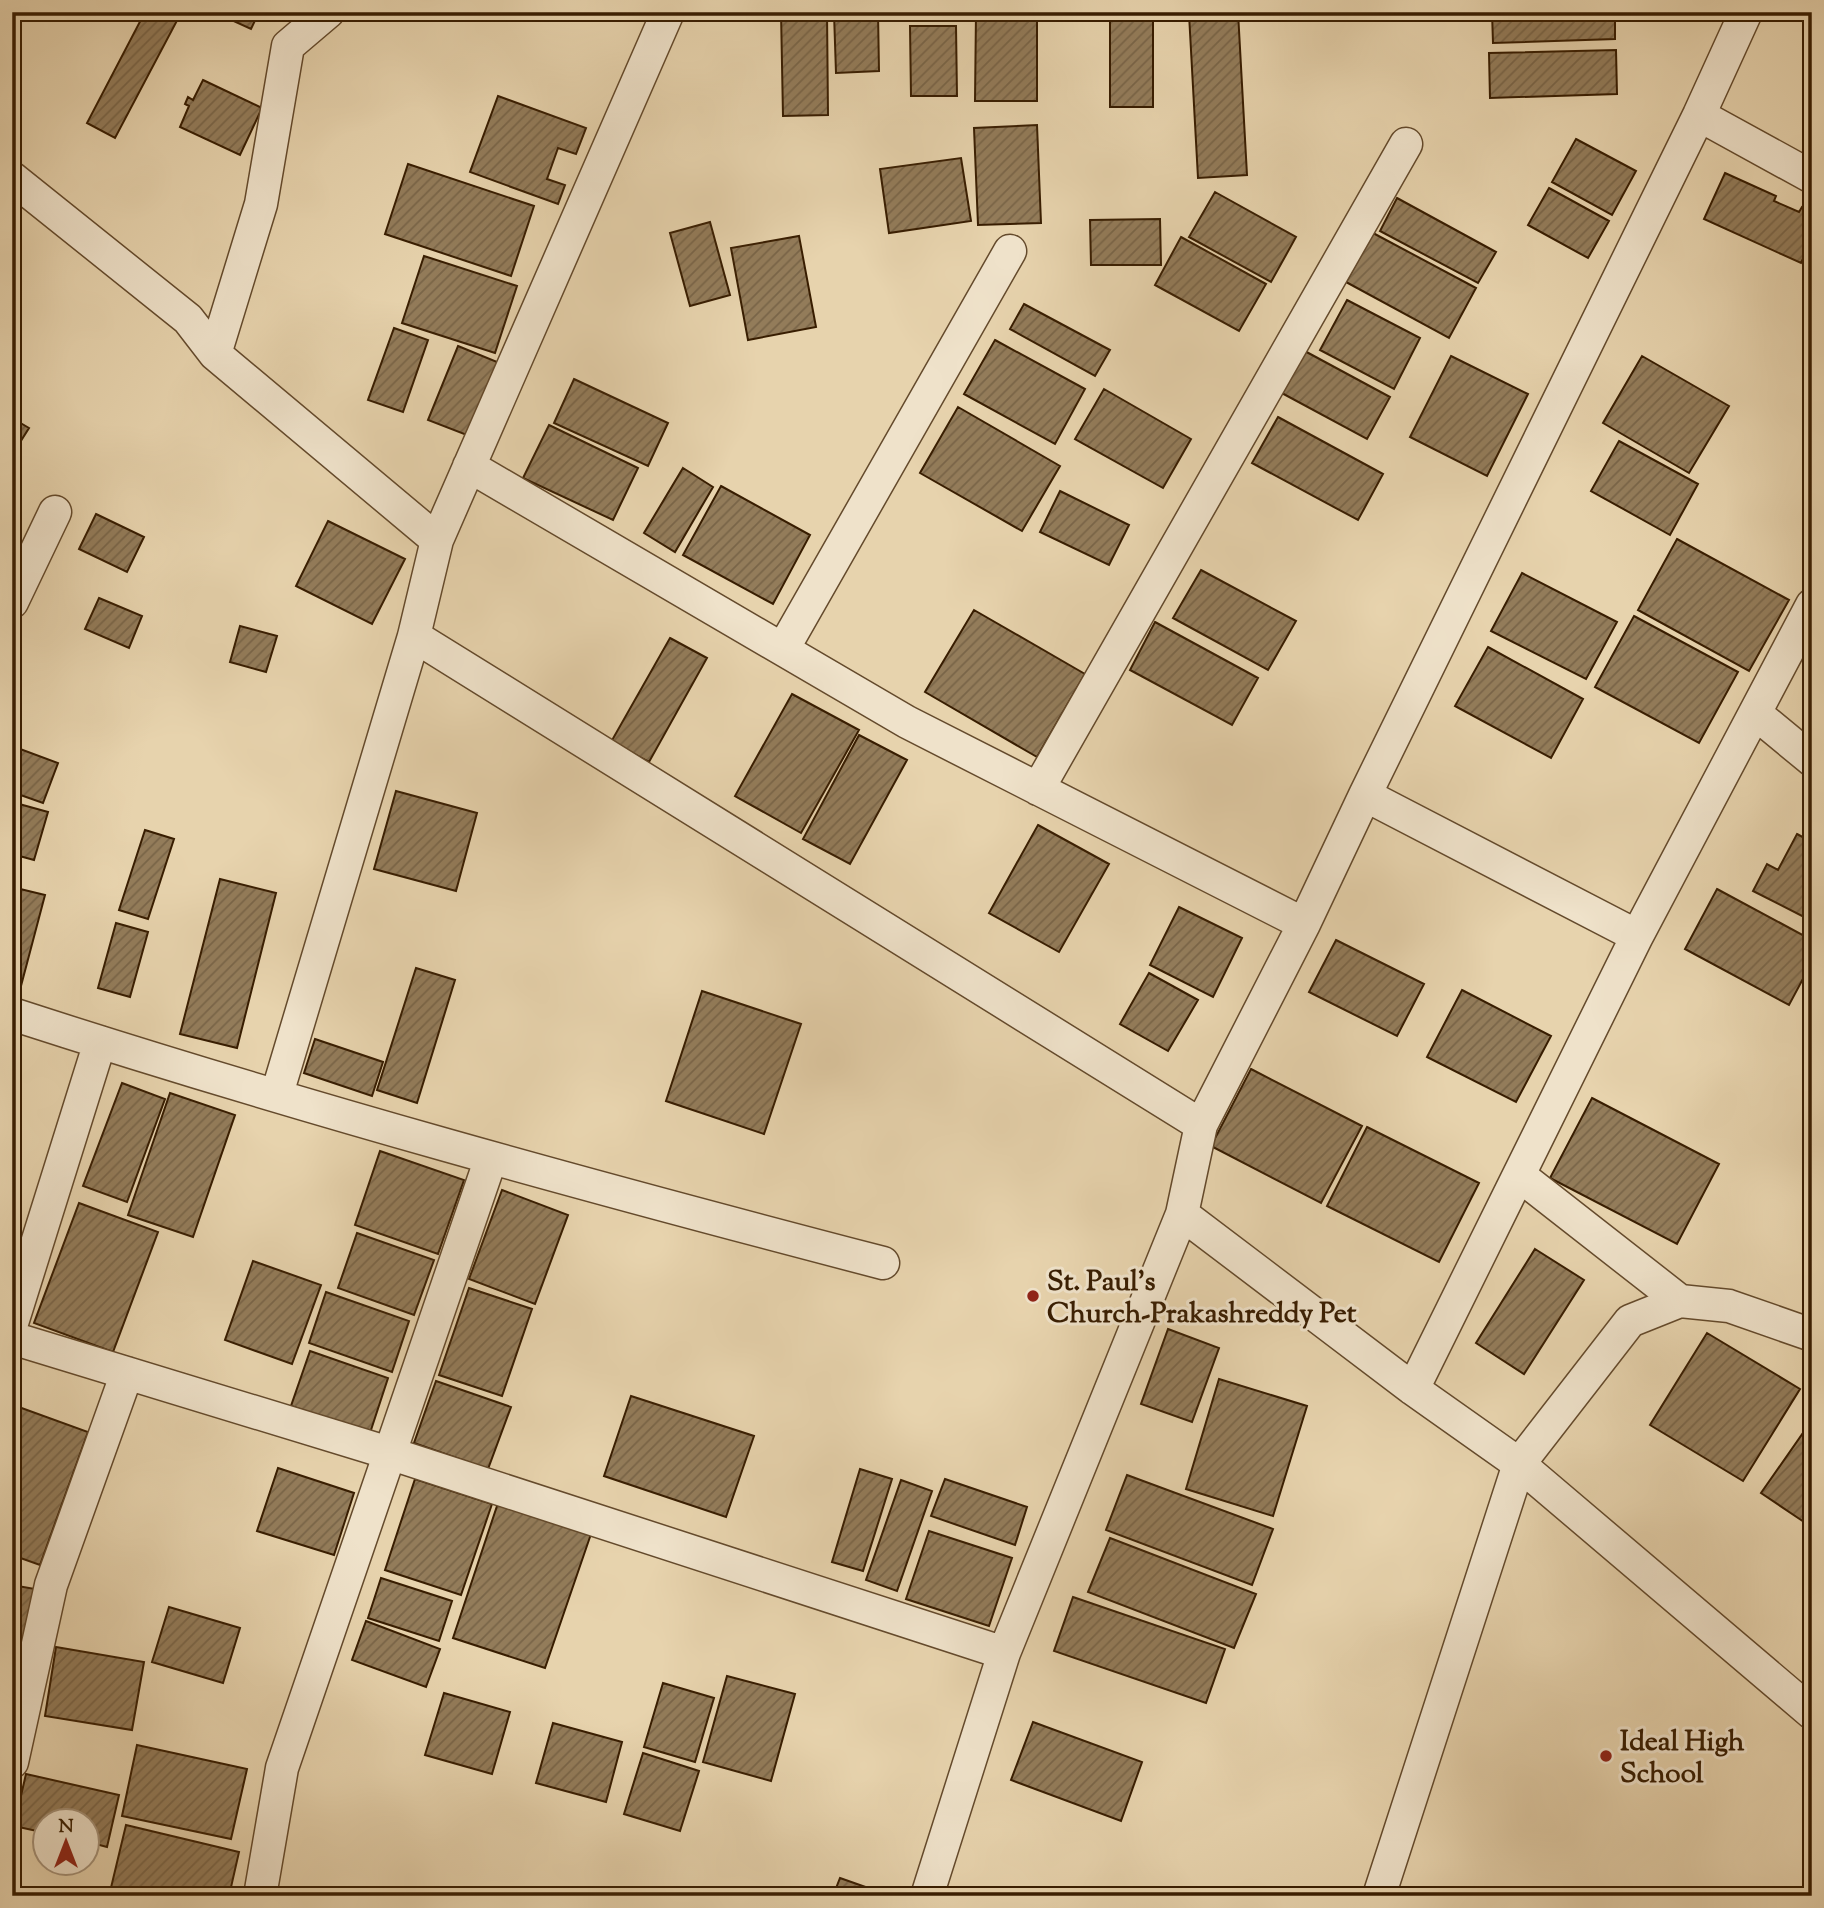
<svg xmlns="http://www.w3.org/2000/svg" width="1824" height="1908" viewBox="0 0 1824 1908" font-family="'Sorts Mill Goudy',serif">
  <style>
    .building { fill: url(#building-hatch); stroke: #381d01; stroke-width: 2 }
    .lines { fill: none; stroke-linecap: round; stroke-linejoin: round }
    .minor-casing { stroke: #644a2c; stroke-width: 35 }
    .minor { stroke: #efe2ca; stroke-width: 32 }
    .poi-dot { fill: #8f2418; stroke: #efe2ca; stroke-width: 2.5 }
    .labels { text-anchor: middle; stroke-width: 6; stroke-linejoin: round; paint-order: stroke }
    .poi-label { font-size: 28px; font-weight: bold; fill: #381d01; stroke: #efe2ca; text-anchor: start }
  </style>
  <defs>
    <pattern id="building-hatch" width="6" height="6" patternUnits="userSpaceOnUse" patternTransform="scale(1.75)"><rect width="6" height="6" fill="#937c5a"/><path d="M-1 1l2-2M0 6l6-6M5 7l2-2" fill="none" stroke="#796548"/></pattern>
  </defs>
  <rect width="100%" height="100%" fill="#e7d3ad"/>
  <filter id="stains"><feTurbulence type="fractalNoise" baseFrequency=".00286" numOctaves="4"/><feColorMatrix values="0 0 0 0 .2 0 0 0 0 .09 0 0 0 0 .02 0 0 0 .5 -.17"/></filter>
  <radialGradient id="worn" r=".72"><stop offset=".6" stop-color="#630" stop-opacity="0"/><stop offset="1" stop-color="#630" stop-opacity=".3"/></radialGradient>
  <path class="building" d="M145 12 181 13 115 138 87 123Z
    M214 12H259L251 29Z
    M781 12H827L828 115 783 116Z
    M878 12 879 71 836 73 834 13Z
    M1110 12H1153V107H1110Z
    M1238 12 1247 175 1198 178 1189 14Z
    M1492 12H1615V39L1493 43Z
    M976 13 1037 14V101H975Z
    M910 26H956L957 96H911Z
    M1616 50 1617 94 1490 98 1489 53Z
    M203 80 262 108 240 155 180 127 189 106 185 104 188 97 193 100Z
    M498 96 586 128 576 154 558 148 547 179 565 185 558 204 470 172Z
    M1037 125 1041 223 978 225 974 128Z
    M1576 139 1636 171 1612 215 1552 182Z
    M961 158 971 221 889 233 880 169Z
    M408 164 534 206 511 276 385 234Z
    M1725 173 1776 196 1774 201 1799 212 1802 207 1812 211V239L1801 263 1704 219Z
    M1549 188 1609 221 1588 258 1528 225Z
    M1215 192 1296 237 1271 282 1189 237Z
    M1397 198 1496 252 1478 283 1380 231Z
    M1160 219 1161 265H1091L1090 220Z
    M710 222 730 295 690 306 670 233Z
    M1373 233 1476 288 1449 338 1346 282Z
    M799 236 816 327 748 340 731 248Z
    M1181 237 1266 284 1239 331 1155 285Z
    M424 256 517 286 495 353 402 323Z
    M1347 300 1420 338 1394 389 1320 350Z
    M1024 304 1110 350 1095 376 1010 329Z
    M1812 306V322L1805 319Z
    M394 328 428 340 403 412 368 400Z
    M995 340 1085 389 1055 444 964 394Z
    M458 346 502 364 472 437 428 420Z
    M1301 349 1390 397 1367 439 1278 391Z
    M1451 356 1528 394 1487 476 1410 437Z
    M1642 356 1729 406 1689 473 1603 423Z
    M574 379 668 423 648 466 554 423Z
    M1104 389 1191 439 1163 488 1075 439Z
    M958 407 1060 466 1022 531 920 473Z
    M1278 417 1383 474 1358 520 1252 463Z
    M12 418 29 428 12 455Z
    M549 425 638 468 613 520 523 478Z
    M1619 441 1698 484 1670 535 1591 491Z
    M683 468 713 487 675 552 644 533Z
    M721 486 810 535 773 604 683 555Z
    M1060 491 1129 525 1109 565 1040 532Z
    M96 514 144 537 127 572 79 549Z
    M328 521 405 559 372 624 296 586Z
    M1677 539 1789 600 1749 671 1638 610Z
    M1201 570 1296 621 1268 670 1173 618Z
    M1522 573 1617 622 1586 679 1491 631Z
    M99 598 142 616 129 648 85 629Z
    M974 610 1085 674 1037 757 925 692Z
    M1634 616 1738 672 1699 743 1595 687Z
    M1155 622 1258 678 1232 725 1130 670Z
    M240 626 277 636 266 672 230 662Z
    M670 638 707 658 649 762 611 742Z
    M1488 647 1583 699 1551 758 1455 706Z
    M792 694 859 730 801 833 735 796Z
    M859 735 907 760 850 864 803 839Z
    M12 746 58 763 43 803 12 792Z
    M396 791 477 813 456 891 374 869Z
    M12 802 48 812 34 860 12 854Z
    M1038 825 1109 864 1059 952 989 913Z
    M145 830 174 839 148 919 119 910Z
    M1797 834 1812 842V921L1753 891 1767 864 1778 870Z
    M220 879 276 893 237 1048 180 1034Z
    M12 887 45 895 21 986 12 983Z
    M1717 889 1812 940V962L1789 1005 1685 949Z
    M1179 907 1242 938 1213 997 1150 965Z
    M116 923 148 932 130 997 98 988Z
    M1336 940 1424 984 1397 1036 1309 992Z
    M416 968 455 980 417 1103 377 1090Z
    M1149 973 1198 1000 1168 1051 1120 1024Z
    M1462 990 1551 1036 1516 1102 1427 1057Z
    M702 991 801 1024 764 1134 666 1101Z
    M315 1039 383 1062 372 1096 304 1073Z
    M1251 1069 1362 1126 1321 1203 1211 1146Z
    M122 1083 165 1099 127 1202 83 1186Z
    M170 1093 235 1115 193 1237 128 1215Z
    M1592 1098 1719 1164 1677 1244 1550 1178Z
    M1367 1127 1479 1183 1439 1262 1327 1206Z
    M380 1151 464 1180 438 1254 355 1225Z
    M502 1190 568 1215 535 1304 469 1279Z
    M79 1203 158 1232 113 1352 34 1323Z
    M357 1233 434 1260 414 1315 338 1288Z
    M1535 1249 1584 1280 1524 1374 1476 1343Z
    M253 1261 321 1285 292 1364 225 1340Z
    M469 1288 532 1309 502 1396 439 1375Z
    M326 1292 409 1321 392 1372 309 1343Z
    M1168 1329 1219 1348 1192 1422 1141 1404Z
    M1707 1333 1800 1389 1743 1481 1650 1425Z
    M310 1351 388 1378 370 1433 291 1406Z
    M1219 1379 1307 1406 1273 1516 1186 1489Z
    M436 1381 511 1407 488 1469 414 1443Z
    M631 1396 754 1436 726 1517 604 1476Z
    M16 1406 88 1432 40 1565 12 1555V1416Z
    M1812 1420V1511L1804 1522 1761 1493Z
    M278 1468 354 1493 334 1555 257 1531Z
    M860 1469 892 1479 863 1571 832 1562Z
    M1127 1475 1273 1529 1252 1585 1106 1530Z
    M415 1479 492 1504 461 1595 385 1570Z
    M945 1479 1027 1507 1015 1545 931 1516Z
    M901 1480 932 1491 897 1591 866 1580Z
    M498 1503 591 1534 545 1668 453 1638Z
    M929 1531 1012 1558 989 1626 906 1599Z
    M1110 1538 1256 1594 1234 1648 1088 1592Z
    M381 1578 452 1601 439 1641 368 1618Z
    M12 1585 35 1589 19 1680 12 1679Z
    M1073 1597 1225 1649 1206 1703 1054 1651Z
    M169 1607 240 1628 223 1683 152 1662Z
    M366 1621 440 1649 426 1687 352 1660Z
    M56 1647 144 1662 132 1730 45 1716Z
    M727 1676 795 1694 771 1781 703 1762Z
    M663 1683 714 1698 695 1762 644 1747Z
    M444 1693 510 1712 492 1774 425 1755Z
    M1033 1722 1142 1762 1121 1821 1011 1780Z
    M553 1723 622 1742 606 1802 536 1783Z
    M137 1745 247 1769 231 1839 122 1816Z
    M643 1753 699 1771 680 1831 624 1814Z
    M26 1774 119 1795 107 1847 88 1842V1820H46V1833L14 1826Z
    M126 1825 239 1852 229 1896H109Z
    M840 1878 891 1896H833Z
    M12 1889 55 1896H12Z"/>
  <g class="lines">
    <g class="minor-casing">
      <path id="minor" d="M1699 115 1812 177
        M12 178 188 319 215 354 437 540
        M215 354 261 204 288 46 328 12
        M469 466 907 722 1304 924
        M12 602 55 512
        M414 636 1201 1125
        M783 649 1010 251
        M1755 713 1812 760
        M1038 789 1406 144
        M1365 795 1637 936
        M12 1014C299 1107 591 1187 883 1263
        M277 1094 414 636 437 540 668 12
        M1519 1175 1680 1301
        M1182 1214 1413 1389 1519 1464 1812 1713
        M12 1323 100 1042
        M12 1338 389 1453 1004 1653
        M1413 1389 1637 936 1812 605
        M12 1762 51 1585 127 1373
        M260 1896 282 1768 491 1158
        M927 1896 1004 1653 1182 1214 1201 1125 1304 924 1365 795 1699 115 1746 12
        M1379 1896 1519 1464 1630 1321 1680 1301 1729 1306 1812 1335"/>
    </g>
    <use href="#minor" class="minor"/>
  </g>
  <g class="poi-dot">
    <circle cx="1033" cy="1296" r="7"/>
    <circle cx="1606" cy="1756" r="7"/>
  </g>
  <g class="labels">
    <g class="poi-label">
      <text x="1047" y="1290">St. Paul's<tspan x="1047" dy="32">Church-Prakashreddy Pet</tspan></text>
      <text x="1620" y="1750">Ideal High<tspan x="1620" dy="32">School</tspan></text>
    </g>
  </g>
  <rect width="1824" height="1908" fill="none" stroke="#e7d3ad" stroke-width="42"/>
  <rect x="14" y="14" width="1796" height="1880" fill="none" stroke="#381d01" stroke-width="3.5"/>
  <rect x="21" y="21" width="1782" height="1866" fill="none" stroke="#381d01" stroke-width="2"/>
  <g transform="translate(66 1842)"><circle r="33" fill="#efe2ca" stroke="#a6937a" stroke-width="2"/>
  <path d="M0-5L12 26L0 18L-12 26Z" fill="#8f2418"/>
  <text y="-10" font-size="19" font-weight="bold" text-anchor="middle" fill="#381d01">N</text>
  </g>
  <rect width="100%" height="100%" filter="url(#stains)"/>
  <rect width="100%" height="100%" fill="url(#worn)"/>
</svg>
